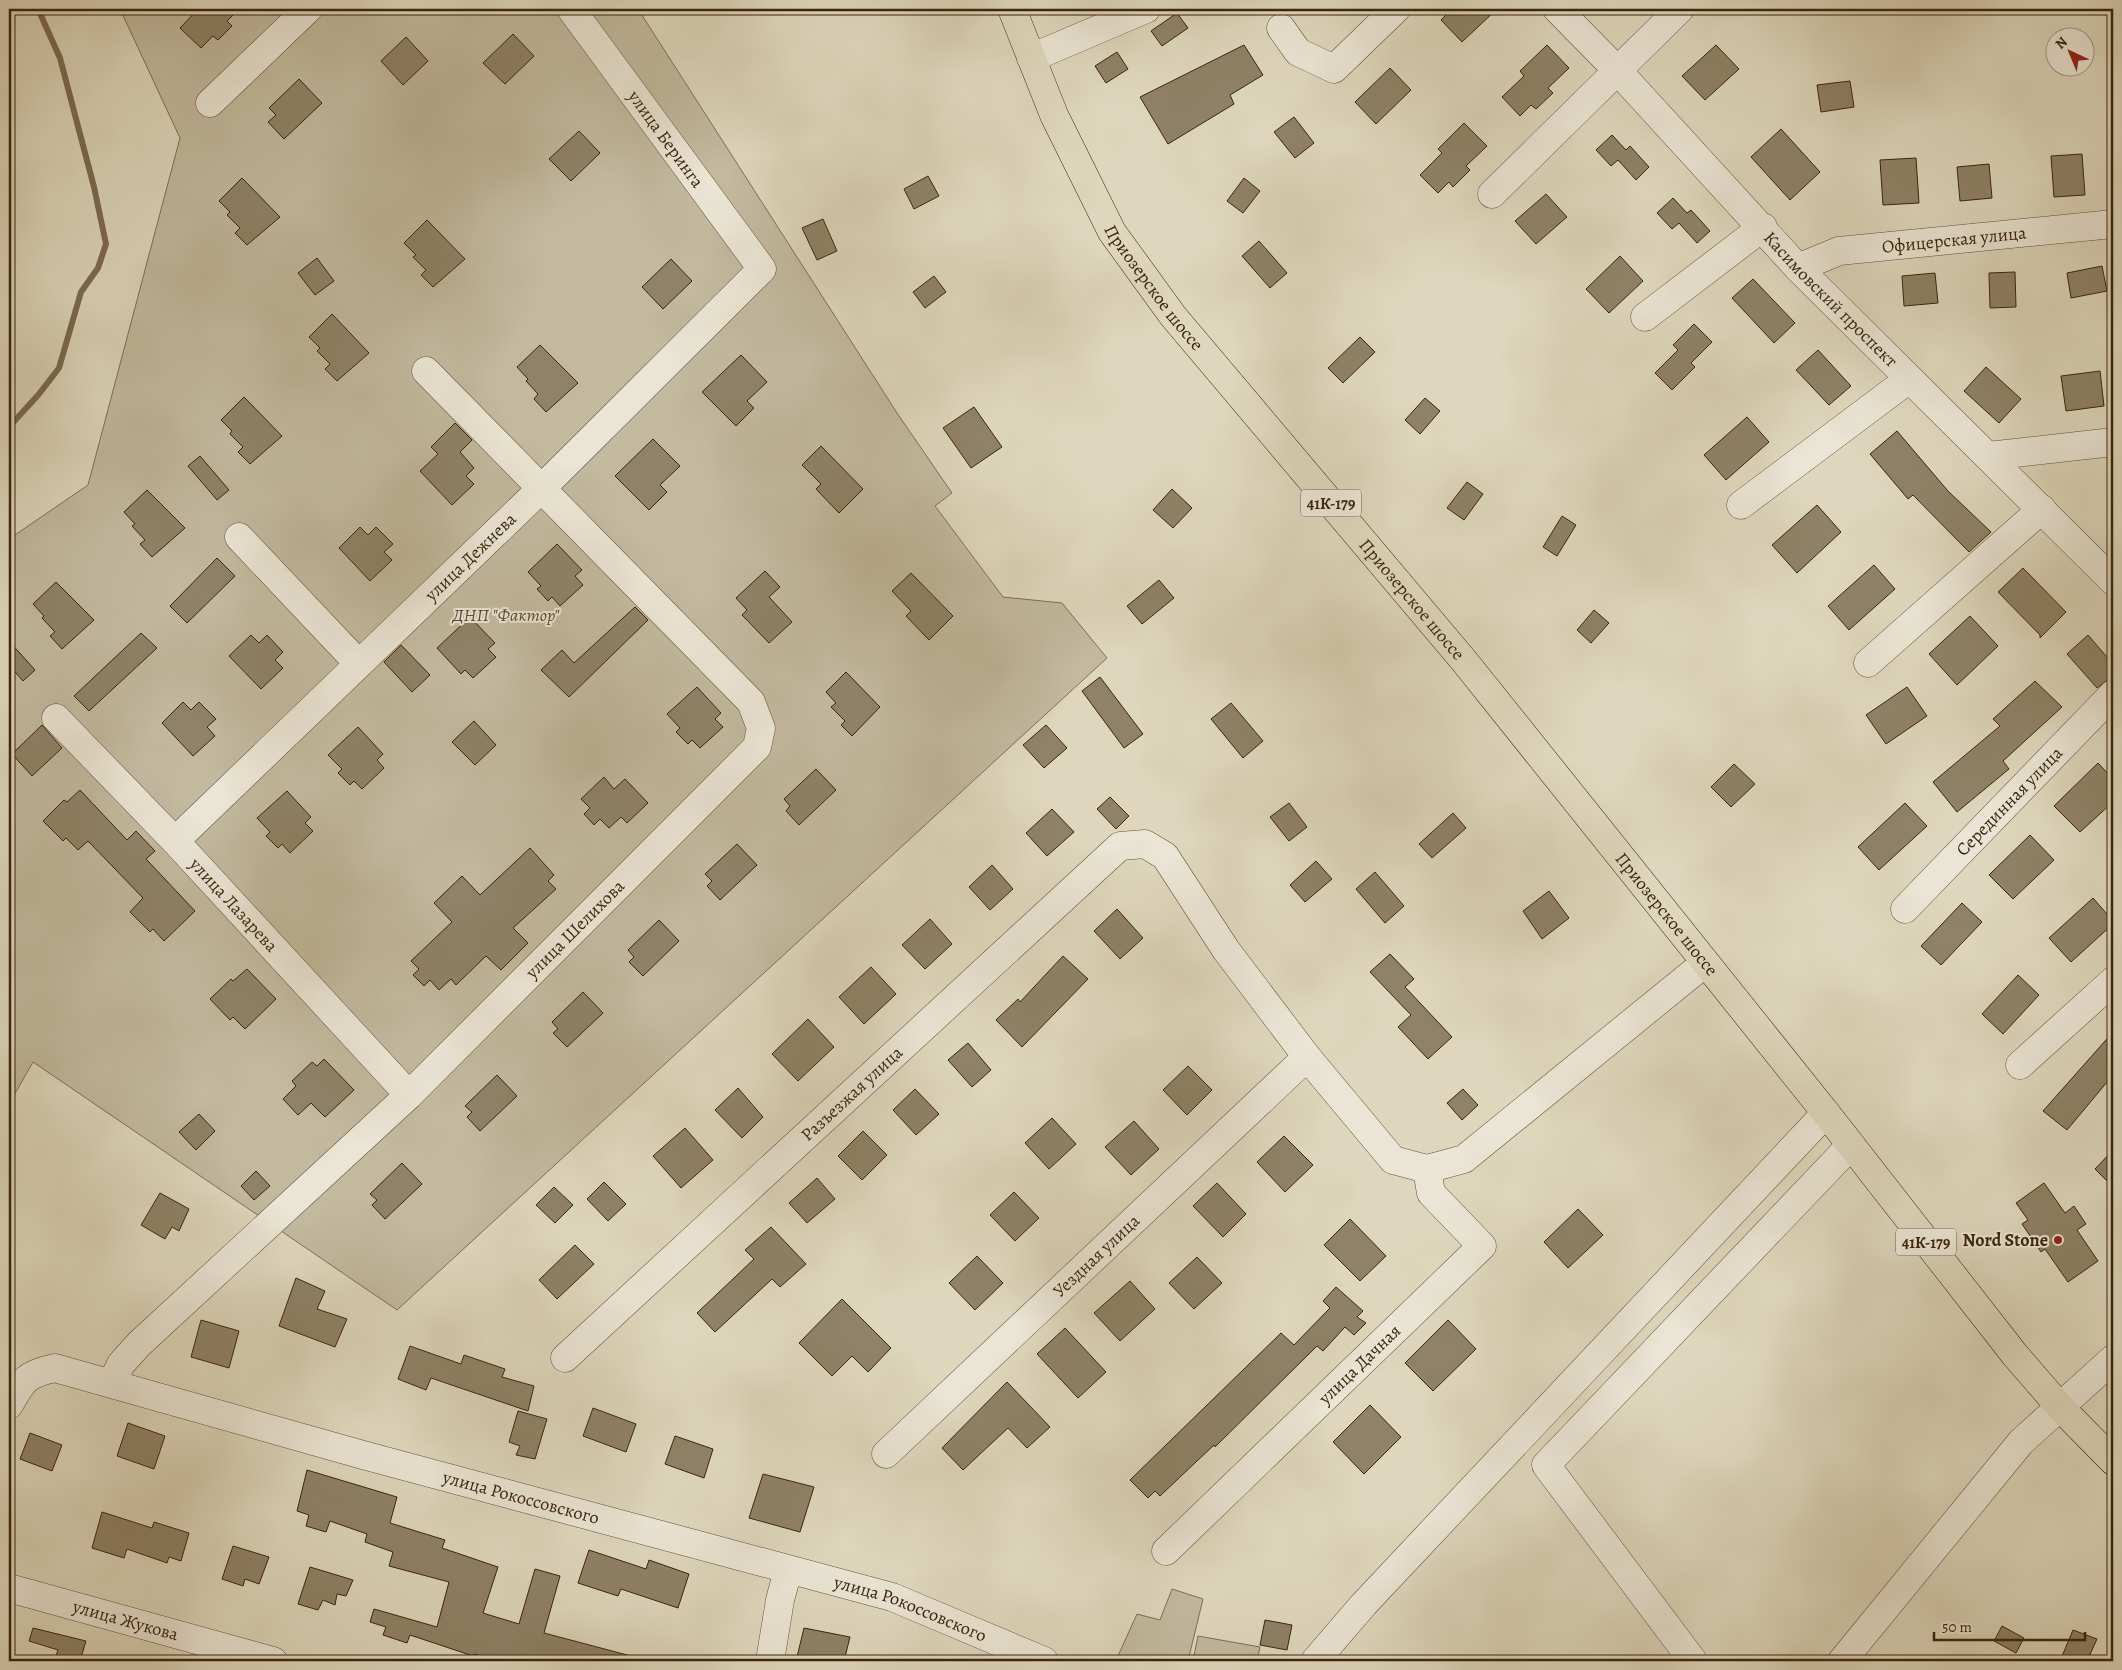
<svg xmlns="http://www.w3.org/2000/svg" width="2122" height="1670" viewBox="0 0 2122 1670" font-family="Alegreya,serif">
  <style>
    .green { fill: #c2b99f; stroke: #7e6f56 }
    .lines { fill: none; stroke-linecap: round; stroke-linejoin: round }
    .stream { stroke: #7b6b52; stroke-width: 6 }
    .building { fill: #8f8268; stroke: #3a250c }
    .minor-casing { stroke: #635238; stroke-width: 29 }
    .major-casing { stroke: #3a250c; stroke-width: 29 }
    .minor { stroke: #eae5d4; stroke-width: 28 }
    .major { stroke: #ded7bd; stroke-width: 28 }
    .poi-dot { fill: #8f2418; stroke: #eae5d4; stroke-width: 2 }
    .labels { text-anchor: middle; stroke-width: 4; stroke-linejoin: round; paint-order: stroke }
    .shield { fill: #eae5d4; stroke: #6f5f48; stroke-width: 1 }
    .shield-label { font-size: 16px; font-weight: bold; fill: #3a250c }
    .street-label { font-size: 18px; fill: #3a250c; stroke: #eae5d4 }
    .park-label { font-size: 18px; font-style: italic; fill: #5c4a31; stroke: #eae5d4 }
    .poi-label { font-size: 18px; font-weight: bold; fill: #3a250c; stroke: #eae5d4; text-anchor: end }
  </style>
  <rect width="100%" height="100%" fill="#ded7bd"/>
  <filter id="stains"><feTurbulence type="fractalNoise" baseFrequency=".004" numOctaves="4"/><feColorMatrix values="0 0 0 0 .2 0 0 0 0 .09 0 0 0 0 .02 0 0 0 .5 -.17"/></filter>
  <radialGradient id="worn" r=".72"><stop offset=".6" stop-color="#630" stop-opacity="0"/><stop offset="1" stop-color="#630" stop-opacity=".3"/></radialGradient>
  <path class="green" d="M120 9H638L897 413 952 493 935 506 1003 597 1062 603 1107 658 397 1310 33 1062 9 1104V539L88 485 180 138Z
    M1172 1589 1203 1599 1188 1661H1125L1117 1658 1137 1614 1160 1620Z
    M1198 1636 1260 1647 1257 1661H1193Z"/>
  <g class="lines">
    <path class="stream" d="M9 427 39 394 59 368 81 292 98 268 106 244 94 187 60 58 38 9"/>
  </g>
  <path class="building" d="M198 9H239L227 21 232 26 218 40 213 36 201 48 180 28Z
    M1452 9H1497L1462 42 1441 20Z
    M1177 13 1188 28 1162 46 1151 31Z
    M513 34 534 56 505 84 483 63Z
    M406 37 428 61 403 85 381 61Z
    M1244 45 1263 75 1230 95 1234 104 1168 144 1140 97Z
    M1547 45 1569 68 1548 88 1553 93 1536 109 1531 105 1520 116 1502 97 1524 76 1520 71Z
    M1716 45 1739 69 1705 100 1682 76Z
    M1117 52 1128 69 1106 83 1095 66Z
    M1390 68 1411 90 1376 124 1355 102Z
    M299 79 322 103 284 139 268 122 276 115 269 108Z
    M1850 81 1854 107 1821 112 1817 85Z
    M1294 117 1314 143 1295 158 1274 132Z
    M1464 123 1487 146 1466 166 1470 170 1453 187 1449 182 1438 193 1420 175 1442 153 1438 149Z
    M1781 129 1820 172 1790 200 1751 157Z
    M579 131 600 153 571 181 549 159Z
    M1612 135 1626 150 1630 146 1649 167 1636 180 1618 160 1611 166 1596 150Z
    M2082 154 2085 195 2054 197 2051 156Z
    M1916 158 1919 203 1883 205 1880 160Z
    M1989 164 1992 198 1960 201 1957 167Z
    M928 176 939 196 914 209 904 189Z
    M242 178 280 217 247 245 235 233 240 228 227 215 230 212 219 201Z
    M1244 178 1260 191 1243 213 1227 201Z
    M1546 194 1567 217 1536 244 1515 221Z
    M1673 198 1687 213 1691 210 1710 231 1697 243 1679 223 1672 229 1657 213Z
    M823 219 837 251 817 260 802 228Z
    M427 220 465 259 433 287 421 275 426 270 413 257 416 255 404 243Z
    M1259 241 1287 273 1270 288 1242 256Z
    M1620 256 1643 281 1609 313 1586 289Z
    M317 258 334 281 315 295 298 273Z
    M671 259 692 281 663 309 642 287Z
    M2102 266 2107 291 2071 298 2067 273Z
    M2015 272 2016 307 1990 308 1989 273Z
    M1935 273 1938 303 1904 306 1902 276Z
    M934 276 946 292 925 308 913 292Z
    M1753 279 1795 323 1774 343 1732 298Z
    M332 314 369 353 337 381 325 369 330 364 317 351 320 348 309 337Z
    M1694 324 1712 342 1691 363 1695 367 1672 390 1655 373 1678 350 1673 345Z
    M1360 337 1375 352 1343 383 1328 368Z
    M540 345 578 383 546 412 534 399 538 394 526 381 528 379 517 367Z
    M1818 350 1851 386 1829 405 1796 370Z
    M741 355 767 382 747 401 754 408 736 426 702 392Z
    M1986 367 2021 399 1999 423 1964 391Z
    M2100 371 2104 406 2066 411 2061 376Z
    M244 397 282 436 250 464 238 452 243 447 230 434 232 431 221 420Z
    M1425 398 1440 411 1420 434 1405 420Z
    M974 407 1002 447 971 468 943 428Z
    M1747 417 1769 442 1726 480 1704 455Z
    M455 423 472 440 460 452 474 468 466 476 474 484 452 505 420 471 438 454 431 447Z
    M1897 431 1948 491 1991 532 1969 552 1913 495 1908 499 1870 454Z
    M653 439 680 466 660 485 667 492 649 510 615 476Z
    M821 446 863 489 839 513 816 489 821 484 802 465Z
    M200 456 229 490 217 500 188 466Z
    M1467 482 1483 494 1464 520 1447 508Z
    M1172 489 1192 508 1173 528 1153 510Z
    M147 490 185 528 152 557 140 544 145 540 132 526 135 524 124 512Z
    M1817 505 1841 532 1797 573 1772 545Z
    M1562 516 1576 525 1557 556 1543 547Z
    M360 527 368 535 376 527 393 544 384 552 392 560 370 581 339 548Z
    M557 544 582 570 575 576 583 585 560 606 552 597 548 601 537 589 541 586 528 572Z
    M217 558 235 576 187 623 170 606Z
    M1874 565 1895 589 1849 630 1828 606Z
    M2023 568 2066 612 2040 638V635L1998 592Z
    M765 571 780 587 769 597 792 622 769 643 742 615 747 610 736 598Z
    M911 573 953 616 929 640 906 616 911 611 892 591Z
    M1159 580 1174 598 1142 624 1127 606Z
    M56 582 94 620 62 649 50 636 55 632 42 618 44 616 33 604Z
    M635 607 648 620 569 697 541 670 562 650 574 663Z
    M1594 610 1609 623 1591 643 1577 630Z
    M1970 616 1998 646 1957 685 1929 654Z
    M470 617 495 643 488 649 496 657 473 678 465 670 461 674 437 648Z
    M141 633 157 648 89 711 74 696Z
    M251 635 259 643 267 635 283 652 275 660 283 668 261 689 229 656Z
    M2088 635 2113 664V676L2097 688 2067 654Z
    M9 641 35 670 23 681 9 665Z
    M401 645 430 675 412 692 384 662Z
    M846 672 880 707 852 736 841 725 845 721 831 707 836 703 826 692Z
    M1100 677 1143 734 1124 748 1082 691Z
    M2035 681 2062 707 2003 761 2009 769 1957 812 1933 782 2000 726 1993 719Z
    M697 687 721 713 715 719 723 727 700 748 692 740 688 744 676 732 680 728 667 714Z
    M1907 687 1927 716 1886 744 1866 715Z
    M183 702 191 710 199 702 216 719 207 727 215 736 193 756 162 723Z
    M1231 703 1263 741 1243 758 1211 719Z
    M474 721 496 745 475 765 452 742Z
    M42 725 62 748 32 776 12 754Z
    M1046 725 1067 748 1044 768 1023 745Z
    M358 727 383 754 377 760 384 768 362 789 354 781 350 785 338 773 342 769 328 755Z
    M2098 763 2113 779V802L2080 832 2054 806Z
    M1734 764 1755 784 1731 807 1711 787Z
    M816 769 836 790 799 825 786 811 790 806 784 799Z
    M604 777 614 789 625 779 648 803 627 823 621 817 609 828 600 819 594 825 584 814 590 808 581 799Z
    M80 790 127 840 136 831 155 851 146 859 195 911 164 941 153 929 150 932 130 912 143 898 88 841 78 850 66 838 63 841 43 821 64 800 67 802Z
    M287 791 311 817 305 823 313 831 290 853 282 844 278 848 266 836 270 832 257 818Z
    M1110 797 1129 816 1116 829 1097 809Z
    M1289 803 1307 827 1289 841 1270 817Z
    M1905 803 1927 826 1879 870 1858 847Z
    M1052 809 1074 832 1047 856 1026 833Z
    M1453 813 1466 828 1432 858 1419 844Z
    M2030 835 2054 860 2013 899 1989 875Z
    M737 844 757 865 720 900 707 886 712 881 705 874Z
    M530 848 554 875 548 881 556 889 513 928 528 943 501 970 486 956 456 985 451 979 439 990 430 980 424 986 413 975 419 969 411 961 452 922 434 903 462 876 480 895Z
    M1316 861 1332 879 1305 902 1290 885Z
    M992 865 1013 889 990 910 969 887Z
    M1375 872 1404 906 1385 923 1356 889Z
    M1549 891 1569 918 1542 939 1523 911Z
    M2093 898 2113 921V924L2071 962 2049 938Z
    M1962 903 1982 922 1941 965 1921 946Z
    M1117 909 1143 938 1120 959 1094 931Z
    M930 919 952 944 925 969 902 945Z
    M659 920 679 941 643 976 629 962 634 957 628 950Z
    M1390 954 1414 979 1405 987 1452 1037 1428 1059 1398 1027 1411 1015 1370 972Z
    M1063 956 1088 979 1022 1047 996 1020 1018 999 1020 1002Z
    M871 967 896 994 864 1024 839 997Z
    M247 969 276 999 245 1029 233 1017 230 1020 210 999 231 979 233 981Z
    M2018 975 2039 995 2003 1034 1982 1014Z
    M583 992 603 1013 567 1047 553 1033 558 1029 552 1022Z
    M808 1019 834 1047 798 1081 772 1054Z
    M2113 1032V1075L2067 1130 2043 1111Z
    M968 1043 991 1070 972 1087 948 1060Z
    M324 1059 354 1090 325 1117 311 1103 298 1115 283 1099 296 1086 292 1081 312 1062 317 1066Z
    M1188 1066 1212 1090 1187 1115 1163 1090Z
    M497 1075 517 1096 480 1131 467 1117 472 1112 465 1106Z
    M738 1088 763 1117 742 1138 715 1110Z
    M915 1089 939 1114 916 1135 893 1110Z
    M1463 1089 1478 1105 1462 1120 1447 1103Z
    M199 1114 215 1131 196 1150 179 1132Z
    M1052 1118 1076 1144 1049 1169 1025 1143Z
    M1134 1121 1159 1149 1131 1175 1105 1147Z
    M685 1128 713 1160 681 1188 653 1156Z
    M863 1131 887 1155 862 1180 838 1156Z
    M1284 1136 1313 1165 1285 1192 1257 1162Z
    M2113 1150V1187L2095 1169Z
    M402 1163 422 1184 385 1219 372 1205 377 1200 370 1194Z
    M256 1171 270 1186 254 1200 241 1186Z
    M817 1178 835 1199 807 1223 789 1203Z
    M604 1182 626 1204 608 1221 587 1199Z
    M1217 1183 1246 1214 1223 1237 1193 1206Z
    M2044 1183 2065 1213 2074 1206 2086 1224 2077 1230 2098 1261 2068 1282 2045 1249 2041 1252 2022 1224 2028 1220 2016 1203Z
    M554 1187 573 1205 555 1223 536 1205Z
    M1014 1192 1039 1218 1015 1241 990 1215Z
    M160 1193 189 1209 179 1231 172 1227 165 1239 141 1225Z
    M1578 1209 1603 1235 1568 1268 1544 1242Z
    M1350 1219 1386 1256 1360 1281 1324 1245Z
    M771 1227 806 1264 780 1287 772 1279 715 1332 697 1313 754 1259 745 1250Z
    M575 1245 594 1264 557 1299 539 1280Z
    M977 1256 1003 1283 975 1310 949 1283Z
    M1197 1257 1222 1283 1194 1309 1169 1283Z
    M296 1278 325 1291 317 1309 347 1319 335 1347 279 1326Z
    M1130 1281 1155 1309 1120 1341 1094 1313Z
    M1336 1287 1363 1311 1357 1317 1366 1323 1354 1335 1345 1327 1323 1351 1317 1346 1215 1447 1214 1445 1160 1496 1155 1491 1148 1498 1130 1480 1281 1333 1294 1345 1330 1308 1323 1301Z
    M842 1299 891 1348 868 1372 852 1356 832 1376 799 1343Z
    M201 1320 239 1331 229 1368 191 1357Z
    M1448 1320 1476 1349 1433 1391 1405 1363Z
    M1065 1328 1106 1372 1078 1398 1037 1354Z
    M410 1346 461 1364 464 1355 505 1369 502 1377 534 1386 528 1411 431 1378 426 1390 398 1379Z
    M1007 1382 1050 1427 1027 1448 1008 1428 963 1470 942 1448Z
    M1370 1405 1401 1437 1364 1474 1333 1442Z
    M593 1408 636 1424 626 1452 583 1436Z
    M518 1411 547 1419 535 1459 516 1455 520 1446 509 1442Z
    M128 1423 165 1436 154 1469 117 1456Z
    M30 1433 62 1445 52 1471 20 1459Z
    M675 1436 713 1449 704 1478 665 1464Z
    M307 1470 397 1497 390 1523 445 1540 442 1548 498 1567 483 1613 486 1614 519 1624 535 1569 560 1576 544 1633 631 1656 630 1661H499L474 1654 473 1656 410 1635 407 1643 383 1635 386 1627 370 1622 374 1609 437 1627 449 1582 389 1566 393 1552 365 1542 367 1534 330 1521 326 1532 306 1526 309 1515 297 1511Z
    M763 1474 814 1487 800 1532 749 1518Z
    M102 1512 152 1528 154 1522 189 1533 181 1561 169 1557 167 1563 127 1549 124 1558 92 1548Z
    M233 1546 269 1557 259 1584 245 1579 243 1586 222 1579Z
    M589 1550 646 1569 649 1560 689 1574 678 1608 621 1589 618 1596 578 1583Z
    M310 1567 353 1580 346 1596 337 1594 335 1605 323 1600 318 1610 298 1604Z
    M1265 1620 1292 1625 1287 1650 1260 1645Z
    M2002 1626 2024 1638 2016 1653 1994 1641Z
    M33 1628 86 1641 80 1661H54L58 1650 29 1641Z
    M804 1628 850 1637 844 1661H796Z
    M2073 1630 2097 1639 2087 1661H2060Z"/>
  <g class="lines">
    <g class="minor-casing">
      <g id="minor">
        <path id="s1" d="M1557 9 1617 70 1798 268 2113 581"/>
        <path d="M1281 28 1298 52 1334 69 1396 9"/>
        <path d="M1031 58 1146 9"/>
        <path d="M210 103 308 9"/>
        <path d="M1492 194 1680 9"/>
        <path id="s2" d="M1798 268 1839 251 2113 224"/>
        <path d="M1645 317 1763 227"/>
        <path d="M1988 456 2113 442"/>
        <path d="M1741 505 1909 379"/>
        <path d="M239 537 358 663"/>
        <path d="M1868 663 2042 509"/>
        <path id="s3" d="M56 718 175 841 409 1095"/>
        <path id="s4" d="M175 841 542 488 762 269 571 9"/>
        <path id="s5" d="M1905 909 2113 694"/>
        <path d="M2020 1065 2113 981"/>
        <path id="s6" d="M565 1358 1120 846 1145 844 1165 856 1226 950 1307 1057 1393 1160 1427 1169 1464 1159 1705 963"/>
        <path id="s7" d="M112 1383 121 1364 139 1344 409 1095 757 747 761 728 751 702 426 371"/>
        <path id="s8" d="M9 1405C23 1380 26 1374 55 1368L363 1455 892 1597 1044 1661"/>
        <path id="s9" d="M886 1454 1307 1057"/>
        <path id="s10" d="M1166 1551 1482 1246 1431 1193 1427 1169"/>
        <path id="s11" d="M9 1588 273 1661"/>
        <path d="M770 1661 780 1600 788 1570"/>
        <path d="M1315 1661 1364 1604 1826 1113"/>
        <path d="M1693 1661 1546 1465 1851 1145"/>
        <path d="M1842 1661 2021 1442 2113 1359"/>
      </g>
    </g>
    <g class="major-casing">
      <g id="major">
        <path id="s12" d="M1012 9 1054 115 1112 232 1173 316 1465 662 1826 1113 2015 1355 2060 1407 2113 1461"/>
      </g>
    </g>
    <use href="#minor" class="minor"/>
    <use href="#major" class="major"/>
  </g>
  <circle class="poi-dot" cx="2058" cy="1240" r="5"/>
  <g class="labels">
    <g class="shield">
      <rect x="1301" y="489.5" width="60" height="27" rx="4"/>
      <rect x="1896" y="1228.5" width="60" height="27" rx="4"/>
    </g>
    <g class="shield-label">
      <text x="1331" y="509">41К-179</text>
      <text x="1926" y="1248">41К-179</text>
    </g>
    <g class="street-label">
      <text transform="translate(666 139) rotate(54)" y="6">улица Беринга</text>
      <text dy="6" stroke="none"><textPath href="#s2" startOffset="160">Офицерская улица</textPath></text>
      <text dy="6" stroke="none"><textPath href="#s12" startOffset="314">Приозерское шоссе</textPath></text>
      <text dy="6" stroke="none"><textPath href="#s1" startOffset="399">Касимовский проспект</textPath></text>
      <text dy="6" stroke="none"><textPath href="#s4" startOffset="410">улица Дежнева</textPath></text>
      <text dy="6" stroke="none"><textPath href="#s12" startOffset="719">Приозерское шоссе</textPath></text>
      <text dy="6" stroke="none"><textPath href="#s5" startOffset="150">Серединная улица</textPath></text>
      <text dy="6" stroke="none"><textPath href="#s3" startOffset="258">улица Лазарева</textPath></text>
      <text dy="6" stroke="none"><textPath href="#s12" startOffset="1124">Приозерское шоссе</textPath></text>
      <text dy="6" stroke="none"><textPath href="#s7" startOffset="650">улица Шелихова</textPath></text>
      <text dy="6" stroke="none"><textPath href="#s6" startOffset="390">Разъезжая улица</textPath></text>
      <text dy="6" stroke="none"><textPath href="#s9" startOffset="289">Уездная улица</textPath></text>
      <text dy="6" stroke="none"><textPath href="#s10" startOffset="269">улица Дачная</textPath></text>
      <text dy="6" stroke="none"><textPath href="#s8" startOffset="546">улица Рокоссовского</textPath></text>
      <text dy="6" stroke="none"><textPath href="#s8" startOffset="951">улица Рокоссовского</textPath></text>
      <text dy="6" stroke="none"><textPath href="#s11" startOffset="121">улица Жукова</textPath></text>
    </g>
    <g class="park-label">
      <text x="506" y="621">ДНП "Фактор"</text>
    </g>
    <g class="poi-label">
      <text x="2048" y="1246">Nord Stone</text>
    </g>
  </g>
  <rect width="2122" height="1670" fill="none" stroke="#ded7bd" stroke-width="30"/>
  <rect x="10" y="10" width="2102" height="1650" fill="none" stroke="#3a250c" stroke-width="2.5"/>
  <rect x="15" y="15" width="2092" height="1640" fill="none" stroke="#3a250c"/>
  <g transform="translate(2070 52) rotate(316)"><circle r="24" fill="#eae5d4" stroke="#a49884"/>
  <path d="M0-4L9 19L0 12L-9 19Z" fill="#8f2418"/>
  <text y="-8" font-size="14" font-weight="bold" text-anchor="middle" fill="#3a250c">N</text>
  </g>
  <path d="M1934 1632v8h151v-8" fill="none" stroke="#3a250c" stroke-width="2.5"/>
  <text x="1942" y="1632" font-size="15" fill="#3a250c" stroke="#eae5d4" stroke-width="4" paint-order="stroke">50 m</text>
  <rect width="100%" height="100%" filter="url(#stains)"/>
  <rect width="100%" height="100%" fill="url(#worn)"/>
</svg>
